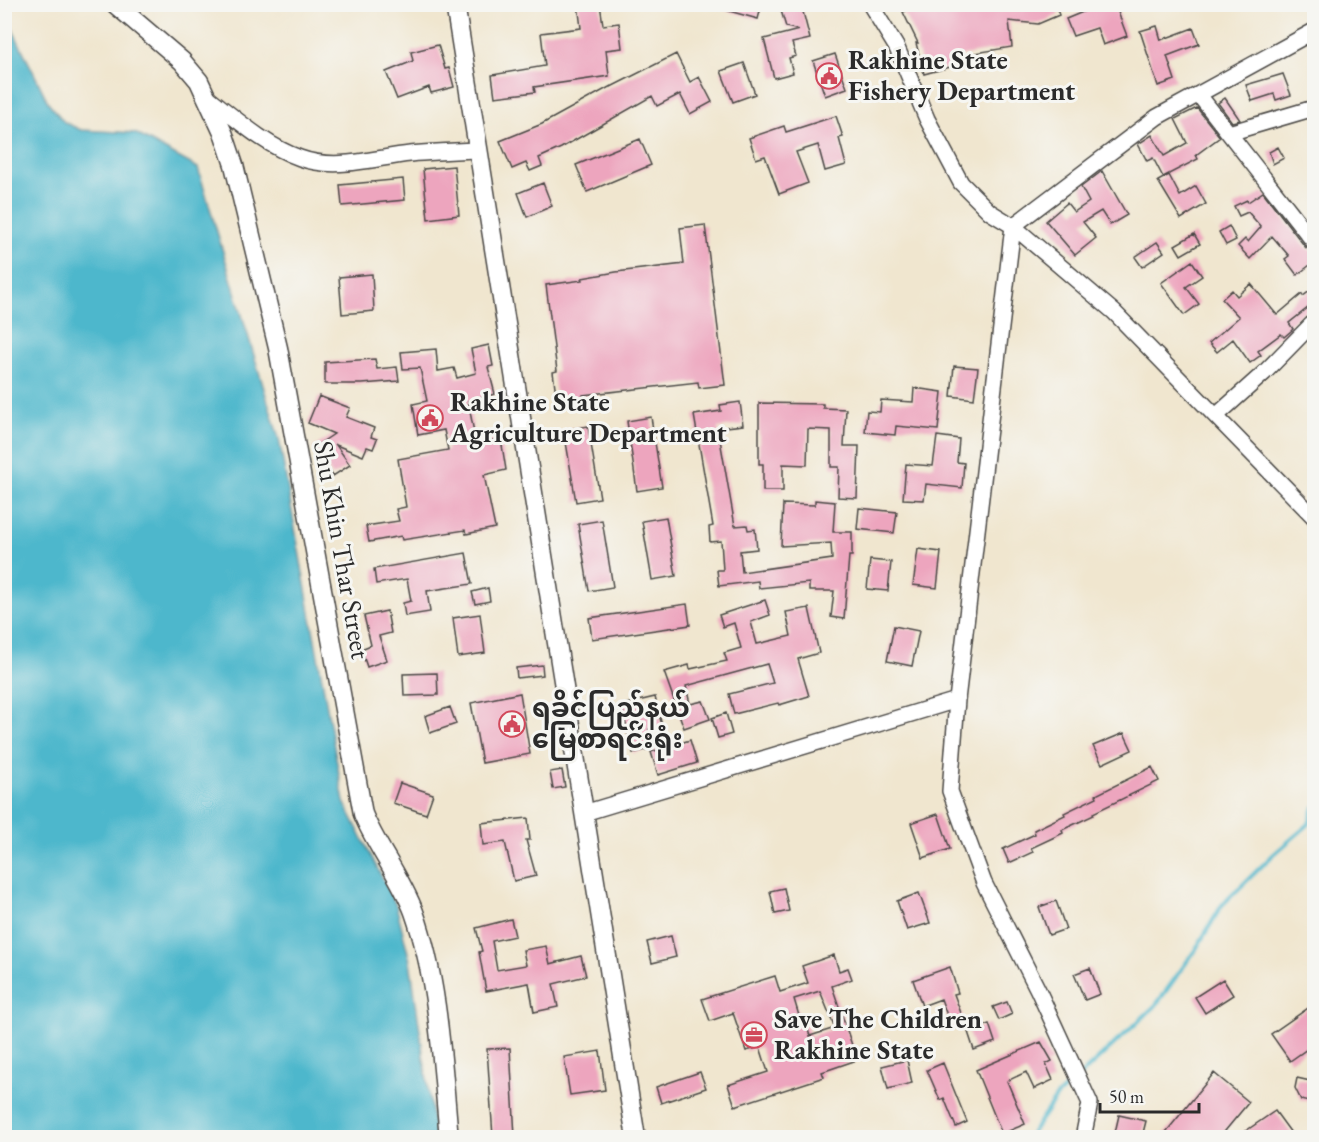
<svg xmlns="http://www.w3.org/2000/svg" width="1319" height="1142" viewBox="0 0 1319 1142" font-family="'EB Garamond','Noto Sans Myanmar',serif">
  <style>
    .water { fill: #4eb7cc; stroke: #3c717c; stroke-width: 1.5 }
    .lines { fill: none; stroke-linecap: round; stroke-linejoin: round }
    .stream { stroke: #4eb7cc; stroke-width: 4 }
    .building { fill: #eda5be; fill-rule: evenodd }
    .minor-casing { stroke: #494744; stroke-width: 18 }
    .tertiary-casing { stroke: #494744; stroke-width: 21 }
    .minor { stroke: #fff; stroke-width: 15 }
    .tertiary { stroke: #fff; stroke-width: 18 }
    .labels { text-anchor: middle; stroke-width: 6; stroke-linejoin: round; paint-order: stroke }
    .poi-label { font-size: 27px; font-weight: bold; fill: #2b2b2b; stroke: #f6f6f2; text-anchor: start }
    .street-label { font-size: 27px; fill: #2b2b2b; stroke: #f6f6f2 }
  </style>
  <rect width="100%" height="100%" fill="#f6f6f2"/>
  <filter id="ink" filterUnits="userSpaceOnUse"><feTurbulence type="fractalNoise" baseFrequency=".0167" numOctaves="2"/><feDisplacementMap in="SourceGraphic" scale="12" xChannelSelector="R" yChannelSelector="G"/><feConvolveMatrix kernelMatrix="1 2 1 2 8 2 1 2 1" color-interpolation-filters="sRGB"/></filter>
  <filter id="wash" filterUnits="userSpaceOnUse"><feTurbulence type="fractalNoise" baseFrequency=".008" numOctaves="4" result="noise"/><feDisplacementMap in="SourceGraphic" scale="24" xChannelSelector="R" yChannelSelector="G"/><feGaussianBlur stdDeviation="1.35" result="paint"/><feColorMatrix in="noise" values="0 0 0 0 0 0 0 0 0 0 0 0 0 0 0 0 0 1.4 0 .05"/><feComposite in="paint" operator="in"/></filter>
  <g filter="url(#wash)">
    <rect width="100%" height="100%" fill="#f0e6cf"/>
    <path class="water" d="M4 12 48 102 64 122 81 130 135 133 198 168 279 439 344 802 396 905 410 961 435 1137H5Z"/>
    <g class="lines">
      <path class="stream" d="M1081 1075 1156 1005 1196 949 1222 905 1274 854 1309 824 1314 807
        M1028 1138 1057 1096 1075 1080"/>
    </g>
    <g id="blocks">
      <path class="building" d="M578 4H600L603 25 619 23 622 48 606 50 609 76 534 87 535 92 495 97 492 75 545 66 541 33 581 28Z
        M718 4H762L758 19 718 8Z
        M779 4H801L810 39 792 43 796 56 789 58 793 73 774 78 764 39 799 30 786 27Z
        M920 4H947V8L967 4H1055L1059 15 1038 24 1009 21 1012 47 951 57 954 66 924 74 916 43H918L903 12Z
        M1102 4H1115L1127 36 1103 45 1097 28 1073 36 1066 19Z
        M1157 26 1161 40 1193 28 1199 44 1167 56 1175 80 1158 86 1140 31Z
        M438 45 445 69 449 68 454 87 431 93 429 87 397 99 386 72 413 61 411 52Z
        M676 54 690 82 699 77 712 102 690 114 680 94 657 106 652 96 561 148 539 158 542 166 530 171 526 163 512 169 500 141 542 124 611 86V87Z
        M835 54 847 88 825 96 813 61Z
        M744 63 755 94 733 102 721 71Z
        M1283 74 1291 95 1276 100 1274 94 1252 101 1246 85Z
        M1225 98 1240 120 1232 122 1218 103Z
        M1197 108 1220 137 1196 155 1198 159 1163 177 1153 158 1147 161 1138 144 1152 135 1164 156 1187 143 1175 119Z
        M836 116 843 137 839 138 846 165 825 171 818 145 796 152 808 183 779 194 765 156 756 159 749 138 784 126 786 132Z
        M640 139 651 165 587 192 576 165Z
        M1278 147 1284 158 1273 164 1269 152Z
        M454 166 459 215 428 219 423 169Z
        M1102 171 1127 215 1110 225 1101 211 1083 222 1096 238 1075 255 1046 221 1067 203 1074 212 1089 202 1081 187Z
        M1169 175 1180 196 1196 186 1206 204 1181 219 1158 181Z
        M403 179 405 200 342 206 340 185Z
        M543 183 552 206 527 217 518 193Z
        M1263 192 1306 248 1314 252V262L1297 275 1285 259 1289 256 1272 236 1250 259 1238 246 1245 239 1248 242 1261 227 1248 212 1239 216 1234 206 1247 200 1248 202Z
        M705 225 725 385 699 388 698 382 583 395V399L557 402 553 372 557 371 546 285 583 280 582 278 616 272 684 264 680 228Z
        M1229 226 1236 240 1226 245 1219 232Z
        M1194 234 1200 244 1181 255 1175 245Z
        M1157 242 1164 252 1142 267 1135 257Z
        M1192 261 1202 276 1186 287 1199 304 1184 315 1161 283Z
        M372 274 374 311 342 314 339 277Z
        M1251 284 1277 315 1302 294 1303 296 1314 288V303L1289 323 1293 329 1291 331 1284 337 1281 334 1258 351 1261 355 1250 363 1233 339 1217 352 1209 343 1239 317 1222 299 1232 290 1237 296Z
        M489 345 493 366 488 367 495 394 468 401 476 443 501 439 506 470 484 475 495 528 466 534 465 530 402 540 401 536 369 542 366 526 399 521 396 509 406 507 398 459 448 450 444 430 418 435 413 404 427 401 420 368 403 369 401 352 436 349 438 371 454 368 457 378 476 373 471 349Z
        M375 359 377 369 397 367 399 381 362 384H325V362Z
        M954 366 978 368 974 399 951 396Z
        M914 388 942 392 938 430 896 426 895 435 865 432 867 411 880 412 881 400 913 402Z
        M319 396 350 408 346 417 374 428 371 437 377 439 373 449 367 447 363 456 336 445 350 465 333 476 313 448 334 434 308 423Z
        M740 402 743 425 718 428 735 526 747 525 748 530 755 529 757 549 740 551 742 572 832 559 831 543 781 546 783 504 815 505V500L835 502 833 532H852V556H849L844 619 831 617 834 591H809V583L759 588 758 581 719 586 717 570H723L721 541 710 542 709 527 713 526 694 415 721 411 720 405Z
        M759 403 823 404V408L846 409 844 446H859L857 498 838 497 839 467H831V430L808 429 807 465 783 464V491H763V464H759Z
        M651 417 662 487 637 491 627 421Z
        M588 426 600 498 576 502 564 430Z
        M937 436 959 439 957 462 964 463 962 488 926 484 924 500 903 499 906 464 933 466Z
        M859 508 897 512 894 533 857 529Z
        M666 517 676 576 652 580 642 521Z
        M602 520 613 587 589 591 578 524Z
        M918 549 941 552 937 588 913 585Z
        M466 553 472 584 427 591 430 612 405 616 403 603 411 601 407 579 376 584 374 569Z
        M870 560 891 562 888 591 867 589Z
        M488 588 490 601 475 604 472 592Z
        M765 600 770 615 751 622 757 644 791 636 786 612 809 608 819 653 798 659 809 696 779 705 778 703 734 714 729 694 773 683 767 664 756 667 686 686 690 704 703 701 710 719 684 728 664 672 689 665 690 669 727 661 724 653 741 648 734 623 723 627 719 615Z
        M687 604 690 625 592 639 589 618Z
        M387 611 391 633 379 636 387 660 367 667 361 649 371 645 364 616Z
        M480 614 485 653 458 657 453 618Z
        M894 626 919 631 912 666 887 661Z
        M542 665 543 675 517 678 516 668Z
        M437 673 438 695 404 696 403 674Z
        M520 693 530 754 482 763 471 703Z
        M655 697 662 726 649 729 653 748 633 753 621 705Z
        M450 707 456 724 430 733 425 716Z
        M726 713 732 734 718 738 712 718Z
        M1124 733 1132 750 1102 764 1093 746Z
        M690 740 697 763 658 775 651 752Z
        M1152 767 1159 781 1093 813 1094 815 1062 830 1063 833 1031 848 1033 852 1009 863 1003 849 1035 834 1034 830 1065 815 1064 813 1097 797 1096 795Z
        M562 770 565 787 553 789 550 772Z
        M400 783 433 794 426 814 393 803Z
        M938 814 950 849 923 858 911 823Z
        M528 818 530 840H526L536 876 514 881 505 842 483 845 481 823Z
        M784 888 789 911 775 914 770 891Z
        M919 893 930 923 907 930 897 901Z
        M1056 901 1066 929 1049 935 1039 907Z
        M511 919 515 936 492 941 497 970 526 965 523 950 546 946 550 964 581 956 586 976 553 984 558 1007 534 1012 529 983 486 991 479 952 482 951 476 928Z
        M671 936 676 957 652 963 647 942Z
        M834 955 839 971 848 968 852 979 832 986 857 1060 822 1072 824 1077 735 1106 728 1085 768 1072 760 1047 746 1051 733 1013 710 1021 702 999 775 976 780 992 808 983 802 966ZM820 991 835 1028 810 1036 806 1024 802 1026 794 999Z
        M950 967 958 993 954 994 965 1024 952 1029 941 999 922 1006 913 980Z
        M1090 968 1100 994 1085 1000 1074 974Z
        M1223 979 1233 995 1205 1013 1195 997Z
        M1007 1002 1012 1014 999 1020 993 1007Z
        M1314 1004V1044L1290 1061 1271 1034Z
        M989 1024 995 1042 974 1050 968 1032Z
        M1041 1042 1052 1061 1046 1064 1053 1080 1034 1089 1026 1072 1007 1081 1025 1124 1002 1134 976 1070Z
        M510 1048 515 1137H493L487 1049Z
        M600 1051 605 1090 570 1095 564 1057Z
        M907 1060 912 1083 888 1089 882 1066Z
        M943 1063 967 1122 956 1127 944 1098 940 1100 927 1070Z
        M700 1072 706 1088 661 1103 656 1087Z
        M1214 1073 1249 1102 1220 1137H1162Z
        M1297 1078 1310 1081 1314 1089V1103L1301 1100 1295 1088Z
        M1275 1111 1294 1137H1237Z
        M1119 1115 1146 1121 1142 1137H1114Z"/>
    </g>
  </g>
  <g filter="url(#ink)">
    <use href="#blocks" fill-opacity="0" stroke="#494744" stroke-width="1.5"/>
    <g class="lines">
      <g class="minor-casing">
        <path id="minor" d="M870 4 897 48 927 119 961 183 990 212 1013 226 957 700 950 791 984 883 1038 990 1090 1103 1083 1138
          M1314 31 1157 117 1013 226 1114 312 1314 517
          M1199 95 1314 242
          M208 97C236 119 266 146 300 158 335 171 374 158 410 154 432 152 456 151 479 150
          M1229 133 1314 108
          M1216 416 1264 373 1314 322
          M584 813 957 700"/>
      </g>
      <g class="tertiary-casing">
        <path id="tertiary" d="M115 4 182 61 199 81 224 135 234 165 278 348 363 814C377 848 401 877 414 912 439 983 442 1063 449 1138
          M455 4 636 1138"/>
      </g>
      <use href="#minor" class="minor"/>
      <use href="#tertiary" class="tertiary"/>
    </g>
  </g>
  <defs>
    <g id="civic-ring" transform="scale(1.35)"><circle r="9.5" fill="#f6f6f2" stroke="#d1495b" stroke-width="1.5"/><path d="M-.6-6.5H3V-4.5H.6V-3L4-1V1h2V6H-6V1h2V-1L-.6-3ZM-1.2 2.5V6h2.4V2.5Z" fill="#d1495b"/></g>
    <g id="office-ring" transform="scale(1.35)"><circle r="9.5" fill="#f6f6f2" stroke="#d1495b" stroke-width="1.5"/><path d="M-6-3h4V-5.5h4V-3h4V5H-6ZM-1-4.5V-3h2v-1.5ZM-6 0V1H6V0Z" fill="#d1495b"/></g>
  </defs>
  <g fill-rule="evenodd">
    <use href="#civic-ring" x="829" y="76"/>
    <use href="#civic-ring" x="430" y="418"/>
    <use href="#civic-ring" x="512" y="724"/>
    <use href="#office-ring" x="754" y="1035"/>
  </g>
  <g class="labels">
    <g class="poi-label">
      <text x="848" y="69">Rakhine State<tspan x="848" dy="31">Fishery Department</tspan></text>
      <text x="450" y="411">Rakhine State<tspan x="450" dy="31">Agriculture Department</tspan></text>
      <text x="532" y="717">ရခိုင်ပြည်နယ်<tspan x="532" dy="31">မြေစာရင်းရုံး</tspan></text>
      <text x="774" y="1028">Save The Children<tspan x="774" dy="31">Rakhine State</tspan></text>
    </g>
    <g class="street-label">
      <text transform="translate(342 550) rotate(80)" y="9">Shu Khin Thar Street</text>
    </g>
  </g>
  <rect width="1319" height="1142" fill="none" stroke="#f6f6f2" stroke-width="24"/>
  <path d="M1100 1103v9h99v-9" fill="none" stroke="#2b2b2b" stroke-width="3"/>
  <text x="1109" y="1103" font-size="18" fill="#2b2b2b" stroke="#f6f6f2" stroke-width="4.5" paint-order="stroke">50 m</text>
</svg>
